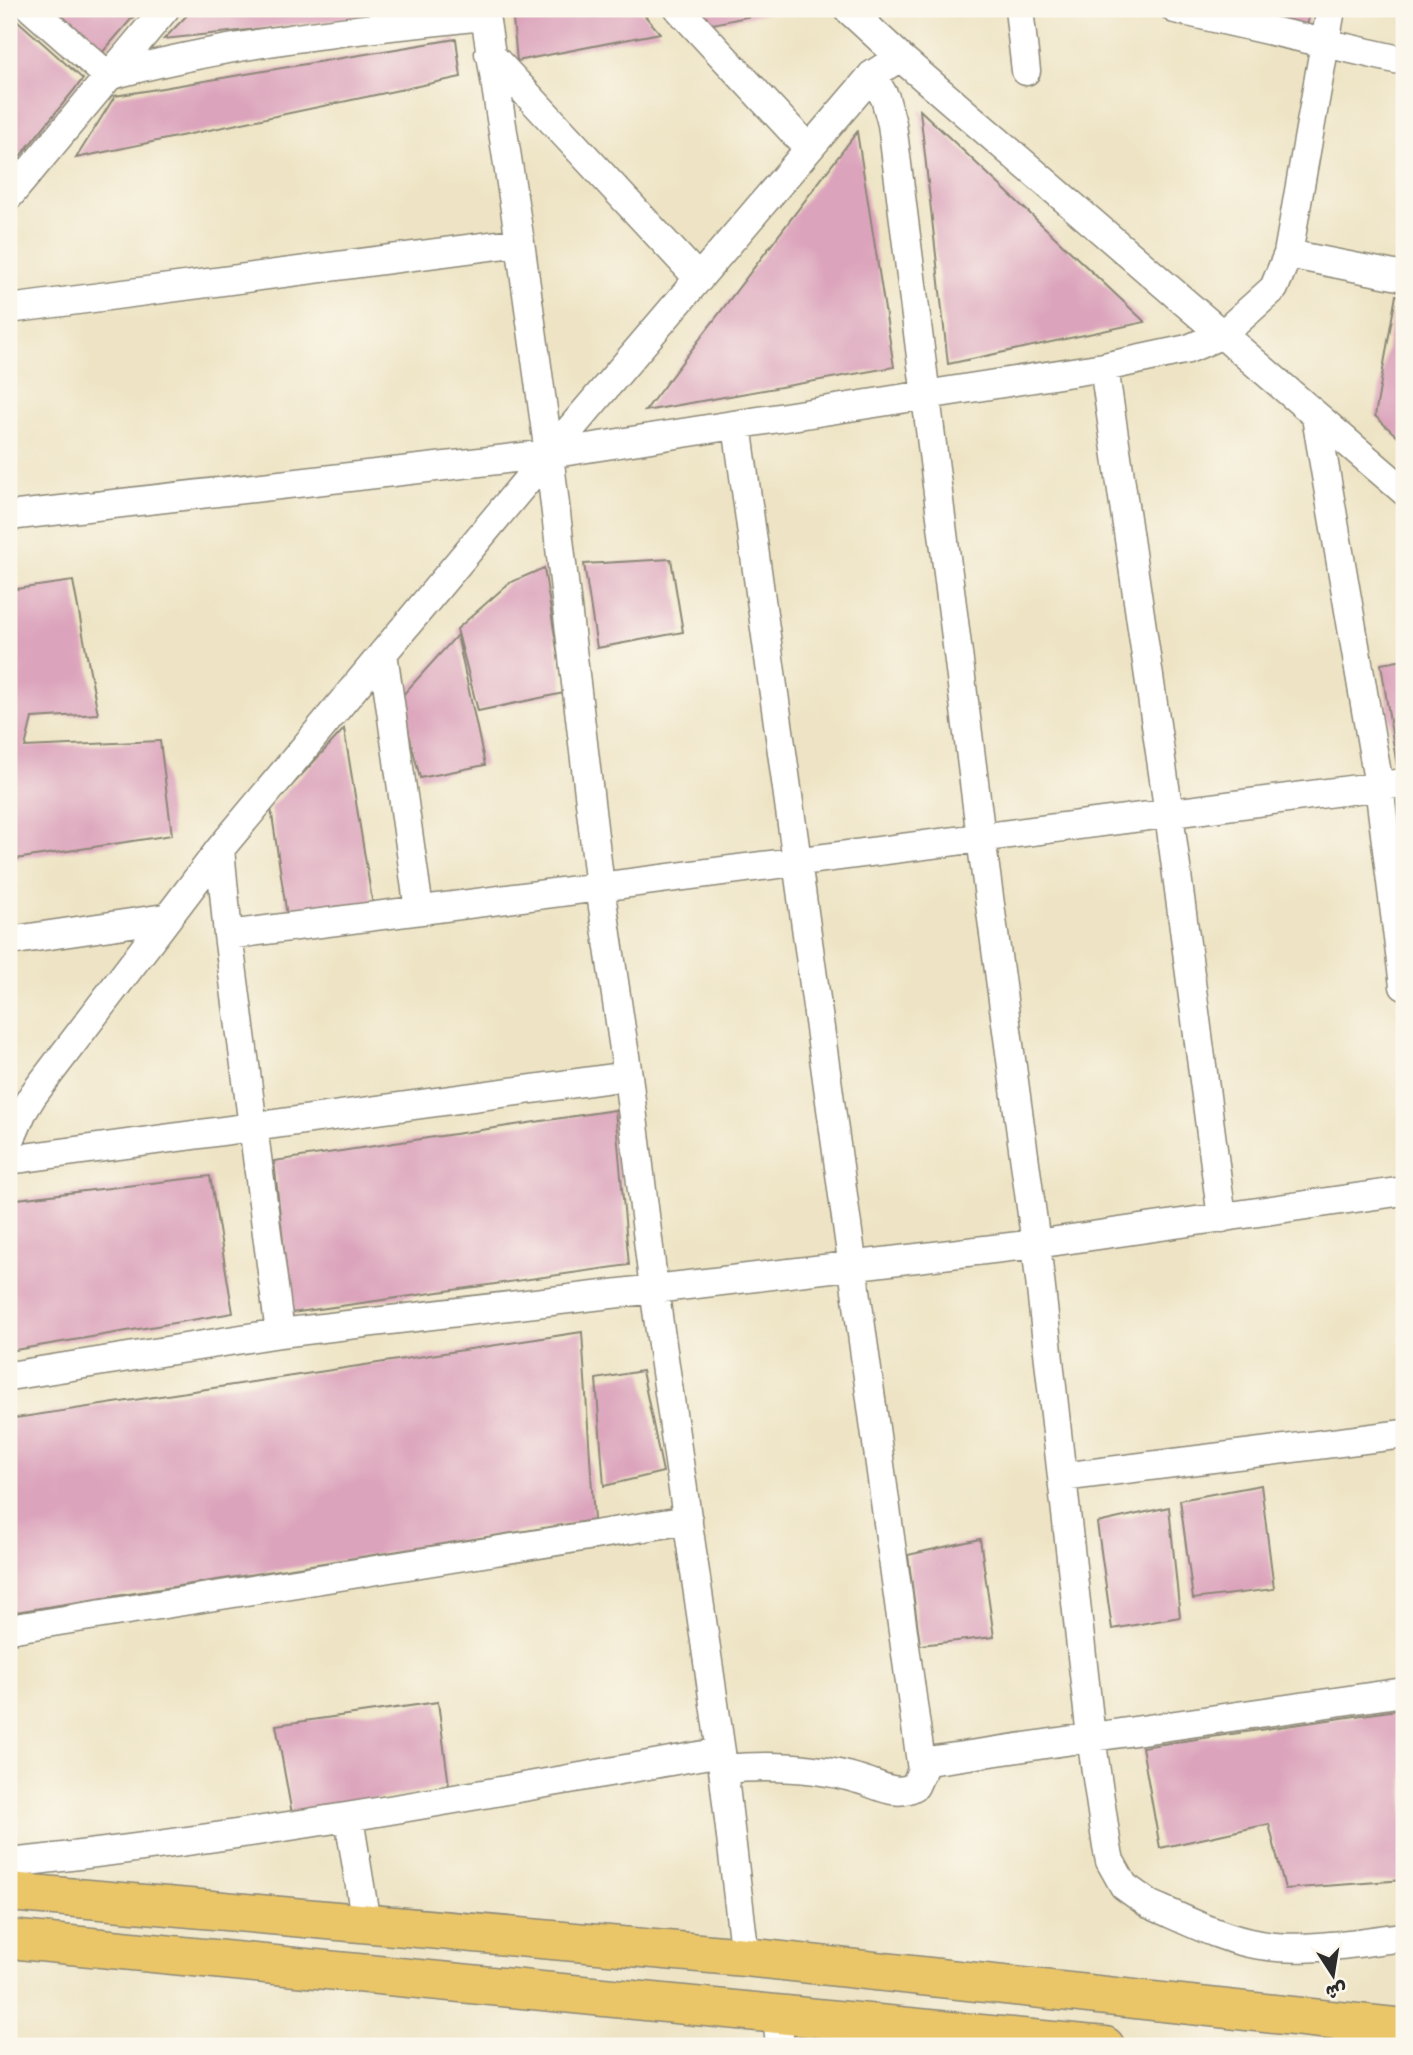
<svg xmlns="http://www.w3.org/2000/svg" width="1413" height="2055" viewBox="0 0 1413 2055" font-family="'Architects Daughter','Playpen Sans Arabic',sans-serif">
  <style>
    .building { fill: #dca4bc }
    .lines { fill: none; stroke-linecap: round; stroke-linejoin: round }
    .minor-casing { stroke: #8c8878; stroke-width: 31 }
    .primary-casing { stroke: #8c8878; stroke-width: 41 }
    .minor { stroke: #fff; stroke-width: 28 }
    .primary { stroke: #eac669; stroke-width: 38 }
  </style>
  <rect width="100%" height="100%" fill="#fbf7ec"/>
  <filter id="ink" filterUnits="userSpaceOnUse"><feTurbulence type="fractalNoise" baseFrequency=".0143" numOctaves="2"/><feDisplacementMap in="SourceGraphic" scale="14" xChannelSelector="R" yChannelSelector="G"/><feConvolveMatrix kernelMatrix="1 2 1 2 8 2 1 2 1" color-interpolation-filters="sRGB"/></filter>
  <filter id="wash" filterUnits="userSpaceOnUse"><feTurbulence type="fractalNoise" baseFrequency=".00686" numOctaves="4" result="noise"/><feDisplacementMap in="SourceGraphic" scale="28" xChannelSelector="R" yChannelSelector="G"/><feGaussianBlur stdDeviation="1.57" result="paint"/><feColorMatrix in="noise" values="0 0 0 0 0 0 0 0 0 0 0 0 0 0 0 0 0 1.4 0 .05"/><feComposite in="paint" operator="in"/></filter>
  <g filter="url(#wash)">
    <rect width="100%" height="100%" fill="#eee4c5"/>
    <g id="blocks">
      <path class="building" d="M55 9H140L101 54Z
        M193 9H420L422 11 164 39Z
        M512 9H639L660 33 517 61Z
        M694 9H781V10L708 25Z
        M1220 9H1311L1305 33Z
        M9 13 83 79 9 170Z
        M456 39 461 77 76 158 115 96Z
        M920 110 1145 322 948 364Z
        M857 132 894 367 645 411Z
        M1396 295 1404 297V443L1375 416Z
        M671 559 683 632 597 648 584 564Z
        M544 568 564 693 478 711 457 629 509 583Z
        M73 581 98 714 32 718 25 747 160 741 172 835 9 860V590Z
        M457 635 485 765 420 778 400 698Z
        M1404 660V771L1398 773 1381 664Z
        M344 729 374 912 288 923 271 808Z
        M1404 804V877L1392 805Z
        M615 1110 629 1265 291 1313 274 1161Z
        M210 1176 233 1313 9 1351V1200Z
        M582 1332 594 1520 9 1613V1419Z
        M642 1371 663 1472 604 1486 596 1379Z
        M1261 1485 1274 1589 1193 1599 1180 1500Z
        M1169 1507 1180 1617 1112 1629 1097 1523Z
        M980 1539 994 1637 920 1645 908 1555Z
        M438 1702 449 1786 292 1814 276 1725Z
        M1404 1709V1880L1285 1889 1269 1824 1160 1848 1142 1747Z"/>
    </g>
  </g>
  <g filter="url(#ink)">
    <use href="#blocks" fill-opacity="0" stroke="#8c8878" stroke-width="2"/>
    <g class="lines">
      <g class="minor-casing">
        <path id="minor" d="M32 9 108 76C230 42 359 29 485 16
          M484 9 520 242 549 454 600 887 628 1076 654 1289 721 1752 745 1957
          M679 9 809 149
          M848 9 900 57 1404 491
          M1019 9 1026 71
          M1175 9 1404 61
          M489 53 699 279
          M872 75 885 98 892 124 981 838 1036 1244 1091 1737 1107 1847 1110 1861 1124 1886 1149 1904C1184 1919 1221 1939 1260 1945 1308 1953 1356 1942 1404 1937
          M9 196 165 9
          M1288 254 1404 277
          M9 309 520 242
          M1104 367 1169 814 1222 1218
          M1316 417 1379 786 1404 986
          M9 516 549 454 1104 367 1188 349 1223 334 1274 288 1288 254 1331 9
          M383 653 419 910
          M220 849 228 935 280 1333
          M228 935 1404 783
          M9 941 165 918
          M9 1143 22 1113 33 1095 220 849 549 454 872 75 900 57
          M9 1160 628 1076
          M9 1376 280 1333 1036 1244 1404 1191
          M1062 1477 1404 1434
          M9 1629 688 1520
          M921 1762 1404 1692
          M723 1769C769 1765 814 1766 858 1779 878 1784 896 1798 915 1786L922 1770 737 425
          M349 1818 366 1923
          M9 1863C248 1838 484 1794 721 1752
          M777 2015 780 2046"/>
      </g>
      <g class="primary-casing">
        <path id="primary" d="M9 1892 745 1957 1404 2028
          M9 1939 1105 2046"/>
      </g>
      <use href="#minor" class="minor"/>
      <use href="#primary" class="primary"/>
    </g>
  </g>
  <rect width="1413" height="2055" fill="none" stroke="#fbf7ec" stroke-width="35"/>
  <g transform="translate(1333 1975) rotate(168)" stroke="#fbf7ec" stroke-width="5" paint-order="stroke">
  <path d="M0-5L12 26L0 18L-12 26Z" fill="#2b2b2b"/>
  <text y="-10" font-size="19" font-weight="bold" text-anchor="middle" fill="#2b2b2b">ش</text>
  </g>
</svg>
